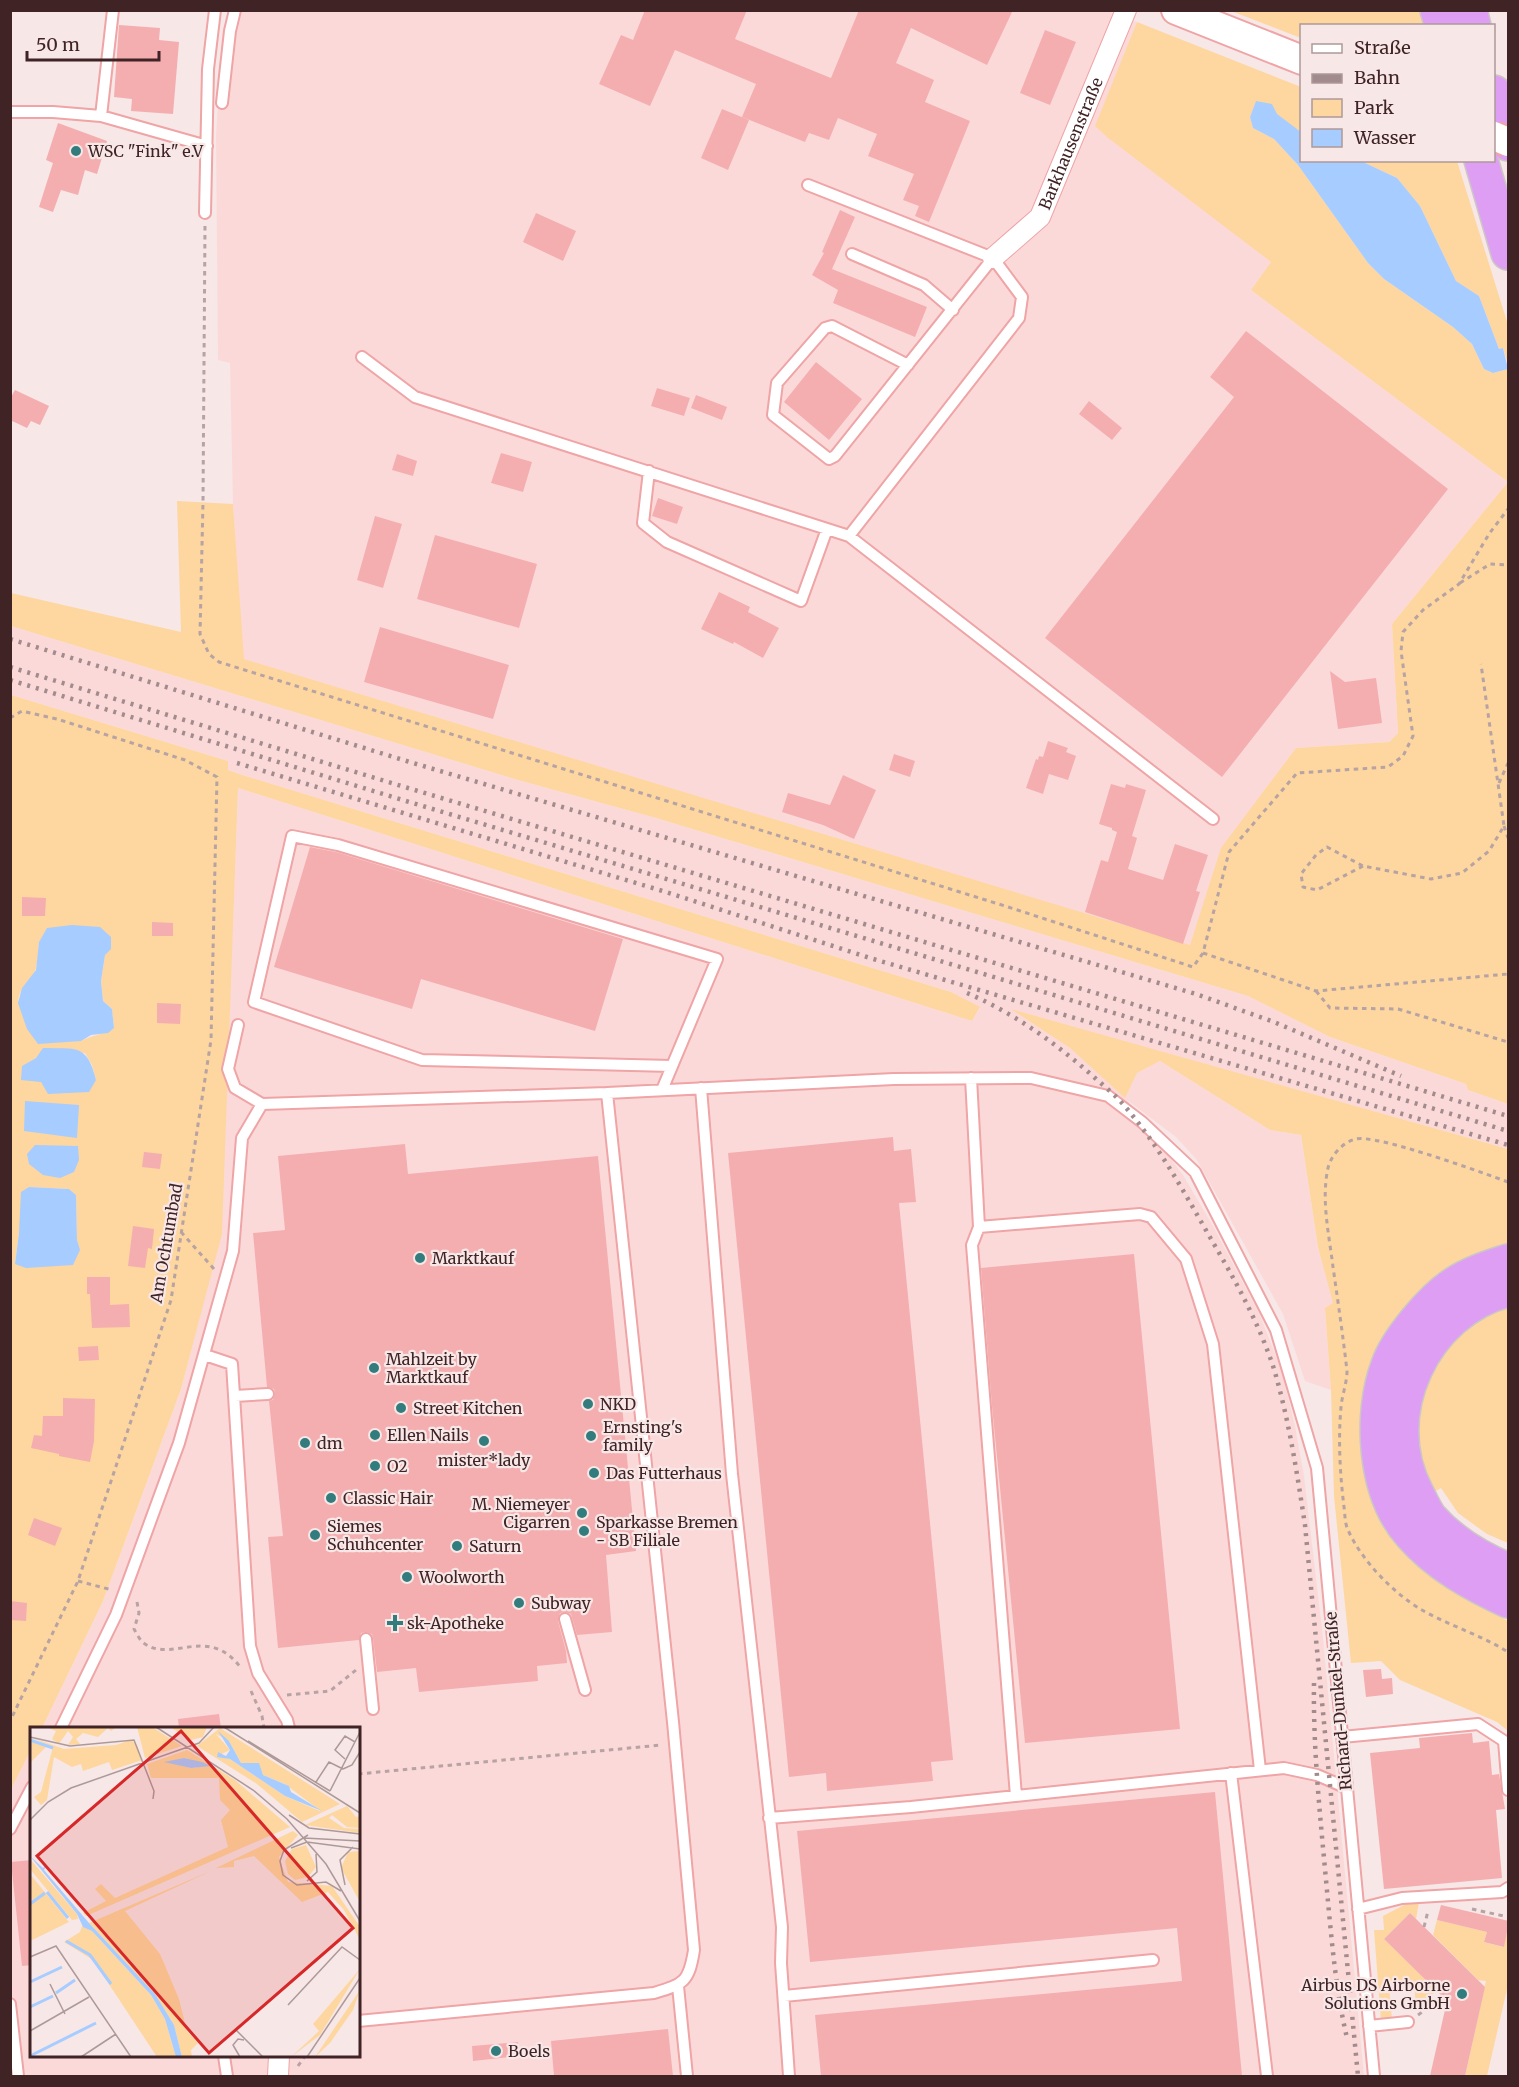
<svg xmlns="http://www.w3.org/2000/svg" width="1519" height="2087" viewBox="0 0 1519 2087" font-family="Merriweather,serif">
  <style>
    .built { fill: #fcd9d9 }
    .green { fill: #fdd79f; fill-rule: evenodd }
    .water { fill: #a7ccff }
    .building { fill: #f4aeb0 }
    .lines { fill: none; stroke-linecap: round; stroke-linejoin: round }
    .lane-casing { stroke: #efa4a6; stroke-width: 14 }
    .street-casing { stroke: #efa4a6; stroke-width: 22 }
    .secondary-casing { stroke: #efa4a6; stroke-width: 32 }
    .highway-casing { stroke: #cdc6c6; stroke-width: 36 }
    .path { stroke: #b7a3a3; stroke-width: 3; stroke-dasharray: 4.5 4.5; stroke-linecap: butt }
    .lane { stroke: #fff; stroke-width: 10 }
    .street { stroke: #fff; stroke-width: 20 }
    .secondary { stroke: #fff; stroke-width: 28 }
    .highway { stroke: #de9ef3; stroke-width: 33 }
    .rail { stroke: #a18b8c; stroke-width: 4.5; stroke-dasharray: 3 6; stroke-linecap: butt }
    .secondary-bridge-casing { stroke: #efa4a6; stroke-width: 32; stroke-linecap: butt }
    .secondary-bridge { stroke: #fff; stroke-width: 28 }
    .poi-dot { fill: #327c7d; stroke: #f7e7e7; stroke-width: 2 }
    .labels { text-anchor: middle; stroke-width: 4.5; stroke-linejoin: round; paint-order: stroke }
    .street-label { font-size: 16px; fill: #402325; stroke: #f7e7e7 }
    .poi-label { font-size: 16px; fill: #402325; stroke: #f7e7e7; text-anchor: start }
    .inset-river { fill: none; stroke: #a7ccff; stroke-width: 3 }
    .inset-road { fill: none; stroke: #ae9999; stroke-width: 1.5 }
    .view { fill: #d62828; fill-opacity: 0.15; stroke: #d62828; stroke-width: 3 }
    .inset-edge { fill: none; stroke: #402325; stroke-width: 3 }
  </style>
  <rect width="100%" height="100%" fill="#f7e7e7"/>
  <path class="built" d="M228 11H1108L1137 22 1096 126 1271 262 1251 290 1508 482 1392 624 1398 733 1389 742 1296 748 1222 848 1190 946 243 659 233 504 230 363 218 360 216 135 223 29Z
    M11 626 518 780 656 818 1248 996 1330 1037 1466 1084 1468 1090 1508 1104V1149L1013 1010 1070 1048 1125 1097 1137 1073 1160 1061 1270 1130 1301 1135 1318 1247 1334 1304 1325 1308 1331 1390 1305 1381 1283 1314 1197 1160 1176 1137 1127 1100 1183 1175 1213 1226 1259 1313 1281 1369 1295 1426 1304 1476 1323 1638 1364 2076H11V1789L31 1750 32 2056H358V1728H42L103 1601 181 1389 221 1234 238 788 972 1021 980 1008 951 992 239 774 228 770V761L11 695Z"/>
  <path class="green" d="M1231 11H1420L1424 25 1302 26 1301 38Z
    M1137 22 1301 87V132L1256 102 1250 117 1253 128 1274 139 1298 165 1368 263 1384 279 1453 327 1472 344 1484 369 1493 373 1508 369V1104L1468 1090 1466 1084 1330 1037 1248 996 656 818 518 780 11 626V593L181 632 177 501 233 504 244 659 1190 945 1221 848 1296 748 1389 742 1398 733 1392 624 1508 482 1251 290 1271 262 1107 137 1095 126Z
    M1361 161H1457L1508 325V364L1503 348 1499 349 1479 296 1456 281 1420 206 1397 178Z
    M11 695 228 761V770L239 774 951 992 980 1007 972 1021 238 788 222 1234 181 1389 103 1601 42 1728H32L31 1750 11 1789ZM39 942 105 955 101 981 103 1001 112 1009 114 1028C104 1035 92 1035 81 1041L20 1007C13 991 33 981 36 968 38 960 38 951 39 942ZM85 1053 92 1065 96 1080 23 1066 36 1058ZM29 1187 69 1189 76 1195 77 1240 79 1250 15 1264 19 1233Z
    M1011 1009 1508 1149V1244L1453 1272 1372 1371 1361 1411 1369 1473 1389 1529 1410 1560 1443 1585 1508 1621V1731L1497 1722 1400 1680 1381 1661 1351 1663 1334 1496 1331 1390 1325 1308 1333 1303 1318 1247 1301 1135 1270 1130 1160 1061 1137 1073 1125 1098 1070 1048Z
    M1508 1302V1543L1487 1534 1458 1513 1441 1488 1429 1495 1416 1463 1417 1397 1447 1341Z
    M1419 1902 1416 1919 1410 1913 1384 1939 1437 1991 1416 2006 1414 1984 1389 1986 1392 2020 1381 2021 1374 1930H1384L1383 1916 1406 1904Z
    M1437 1920 1487 1932 1484 1942 1503 1947 1508 1927V1985L1487 2076H1465L1486 1981 1478 1980 1433 1935Z"/>
  <path class="water" d="M1256 101 1272 104 1277 114 1301 132 1302 160 1361 161 1397 178 1420 206 1456 281 1479 296 1499 349 1503 348 1508 369 1493 373 1484 369 1472 344 1453 327 1384 279 1368 263 1298 165 1274 139 1253 128 1250 117Z
    M72 925 100 927 111 937V949L105 955 101 981 103 1001 112 1009 114 1028 108 1033 91 1035 81 1041 38 1044 27 1029 18 1003 22 988 36 970 39 942 47 928Z
    M43 1048C76 1049 87 1043 96 1080L89 1092 48 1094 41 1082 21 1080 22 1066 36 1058Z
    M25 1101 79 1105 77 1138 24 1131Z
    M35 1145 78 1146 79 1160 74 1172 60 1178 43 1175 29 1164 27 1154Z
    M29 1187 69 1189 76 1195 77 1240 80 1250 73 1265 26 1268 15 1264 19 1233 21 1192Z"/>
  <path class="building" d="M645 10H747L735 39 831 78 859 10H1013L987 65 911 28 896 63 934 80 925 102 970 121 929 222 915 216 919 206 903 200 914 174 868 156 877 134 838 118 829 140 809 133 805 142 742 117 756 84 675 50 650 106 599 84 621 35 633 40Z
    M119 25 160 28 159 40 179 42 173 114 131 111 132 99 114 97Z
    M1045 30 1076 42 1050 105 1020 93Z
    M722 109 749 120 728 170 701 158Z
    M58 123 107 141 97 174 85 170 78 195 61 190 53 212 39 207 53 163 46 160Z
    M840 210 855 217 832 269 927 307 915 337 833 303 838 290 812 275 824 253 822 252Z
    M536 213 576 231 563 261 523 242Z
    M1246 331 1448 489 1222 777 1045 638 1234 397 1210 377Z
    M816 362 862 399 829 440 784 402Z
    M657 388 690 398 684 416 651 406Z
    M15 390 49 406 40 425 31 421 27 428 10 420V399Z
    M696 395 727 407 722 420 691 408Z
    M1089 401 1122 428 1112 440 1079 414Z
    M501 453 532 462 523 492 491 483Z
    M397 454 417 461 413 476 392 470Z
    M658 498 683 507 677 524 652 516Z
    M375 516 402 524 383 588 357 580Z
    M435 535 537 564 519 628 417 599Z
    M719 592 750 607 748 612 779 628 763 658 734 642 733 644 701 629Z
    M380 627 509 665 493 719 364 682Z
    M1330 671 1345 682 1376 678 1382 723 1338 729Z
    M1048 741 1068 748 1066 752 1076 756 1068 780 1049 774 1043 794 1026 788 1036 759 1038 760 1039 756 1043 757Z
    M894 754 915 761 910 777 889 770Z
    M843 775 876 790 854 839 823 825 782 812 788 793 830 805Z
    M1111 784 1125 788 1126 784 1146 790 1132 836 1137 838 1128 869 1163 880 1175 844 1208 855 1196 891 1200 892 1183 944 1085 912 1101 860 1108 862 1117 832 1112 830V828L1099 824Z
    M310 847 336 852 623 939 595 1031 421 979 412 1009 274 967Z
    M22 897 46 898 45 916H22Z
    M152 922 173 923V936H152Z
    M157 1003 181 1004 180 1024 157 1023Z
    M893 1137 894 1151 911 1149 916 1202 899 1203 953 1760 931 1762 933 1781 827 1791 826 1773 789 1777 728 1153Z
    M405 1144 408 1174 598 1156 636 1551 606 1555 612 1632 577 1635 571 1614 566 1612 560 1613 558 1621 566 1651 567 1663 537 1666 538 1681 419 1692 416 1668 377 1672 373 1638 372 1634 366 1632 361 1633 359 1640 278 1648 268 1537 283 1536 269 1401 273 1400 275 1394 274 1389 267 1387 253 1233 285 1230 278 1156Z
    M144 1152 162 1154 160 1169 142 1167Z
    M133 1226 154 1229 152 1249 148 1248 145 1268 128 1266Z
    M1134 1254 1180 1729 1025 1743 992 1406 981 1268Z
    M87 1277H110V1305L129 1304 130 1327 92 1328 90 1294H87Z
    M98 1346 99 1360 79 1361 78 1347Z
    M63 1398 95 1399 94 1441 90 1462 59 1456V1454L31 1448 34 1435 42 1436 43 1416H63Z
    M34 1518 62 1528 55 1546 28 1535Z
    M10 1601 27 1603 26 1621 10 1620Z
    M1381 1669 1382 1679 1392 1678 1393 1694 1366 1697 1363 1670Z
    M219 1714 221 1728H179L178 1719Z
    M1472 1733 1473 1743 1489 1741 1492 1775 1499 1774 1505 1809 1496 1810 1502 1878 1384 1889 1370 1753 1420 1748 1419 1738Z
    M1215 1792 1242 2076H821L815 2015 1182 1981 1177 1928 810 1962 797 1831Z
    M32 1860V1965L22 1966 11 1862Z
    M1441 1905 1509 1921 1504 1947 1484 1942 1487 1932 1437 1920Z
    M1410 1913 1485 1987 1465 2076H1430L1447 2001 1384 1939Z
    M668 2029 673 2076H554L551 2041Z
    M518 2042 519 2056 473 2061 472 2046Z"/>
  <g class="lines">
    <g class="lane-casing">
      <path id="lane" d="M222 103 230 31 235 10
        M10 112H53L101 116 207 146
        M101 116 113 10
        M808 185 993 258 1022 297 1019 318 849 536
        M205 213 208 69 215 10
        M852 254 924 285 953 310
        M362 357 415 397 849 536 1213 819
        M908 365 832 326 825 328 777 383 773 415 829 459 835 456 993 258
        M649 471 643 523 667 542 801 601 827 529
        M238 1025 228 1069 235 1088 262 1104 607 1093 894 1079 1031 1078 1108 1096 1142 1122 1195 1172 1276 1330 1317 1468 1374 2076
        M971 1078 979 1227 972 1245 1016 1796
        M701 1088 732 1474 782 1927 781 1963 789 2076
        M662 1090 717 959 338 845 292 836 254 1002 422 1060 672 1066
        M979 1227 1140 1214 1151 1217 1186 1259 1213 1344 1260 1770
        M205 1355 232 1364 250 1646 258 1673 287 1720 289 1728
        M235 1396 268 1394
        M565 1619 585 1690
        M366 1639 373 1709
        M61 1728 116 1615 179 1443 233 1251 242 1138 262 1104
        M1342 1737 1478 1724 1504 1741 1508 1790
        M1231 1773 1267 2076
        M769 1818 911 1807 1284 1768 1317 1775 1347 1788
        M10 1829 32 1787
        M1358 1909 1402 1898 1502 1892 1508 1888
        M678 1986 687 2076
        M784 1996 1153 1960
        M10 2004 18 2076
        M358 2021 654 1993C684 1984 689 1982 694 1950L673 1722 607 1093
        M1369 2026 1408 2022
        M224 2056 227 2076"/>
    </g>
    <g class="street-casing">
      <g id="street">
        <path id="s1" d="M993 258 1040 217 1126 10"/>
        <path d="M278 2076 279 2056"/>
      </g>
    </g>
    <g class="secondary-casing">
      <path id="secondary" d="M1176 10 1302 60"/>
    </g>
    <g class="highway-casing">
      <path id="highway" d="M1437 10 1442 26
        M1470 10 1474 26
        M1494 92 1508 144
        M1481 160 1508 253
        M1508 1261C1490 1267 1470 1273 1454 1284 1431 1299 1397 1340 1388 1365 1369 1415 1374 1494 1411 1535 1437 1565 1473 1585 1508 1601
        M1508 1290C1424 1311 1375 1415 1417 1493 1421 1501 1425 1510 1430 1517 1451 1541 1479 1558 1508 1570"/>
    </g>
    <path class="path" d="M205 226 203 502 200 634 209 654 219 662 1005 906 1193 967 1203 953 1229 852 1297 773 1388 767 1403 756 1413 736 1401 651 1403 632 1423 610 1459 584 1489 534 1508 509
      M1460 583 1490 564 1508 565
      M10 718 22 711 57 719 185 760 217 777 211 1040 171 1300 78 1581 10 1721
      M1499 783 1508 763
      M1504 826 1508 838
      M1363 866 1317 890 1303 887 1301 874 1316 855 1327 847 1363 866 1431 879 1462 873 1489 851 1504 826 1481 664
      M1203 953 1316 991 1508 974
      M1316 991 1330 1008 1398 1009 1508 1042
      M1508 1182C1483 1173 1377 1134 1356 1139 1343 1142 1331 1155 1328 1168 1321 1200 1329 1234 1333 1267 1338 1302 1343 1336 1347 1371 1347 1383 1342 1395 1341 1407 1338 1441 1340 1474 1344 1507 1345 1515 1345 1524 1348 1530 1362 1561 1393 1593 1422 1610 1450 1626 1481 1635 1508 1652
      M181 1232 214 1269
      M78 1581 112 1590
      M137 1602 139 1613 134 1629C137 1634 140 1641 145 1644 174 1663 208 1624 241 1668
      M251 1691 262 1716 264 1728
      M287 1695 330 1691 356 1670
      M358 1774 661 1745
      M1472 1909 1508 1917
      M1424 1927 1428 1911
      M1418 2015 1443 1997
      M298 2066 305 2056"/>
    <use href="#lane" class="lane"/>
    <use href="#street" class="street"/>
    <use href="#secondary" class="secondary"/>
    <use href="#highway" class="highway"/>
    <path class="rail" d="M10 639 413 763 1196 994 1274 1022 1401 1076
      M10 667 408 788 1508 1116
      M10 680 406 801 1508 1131
      M237 763 666 892 870 958 1508 1145
      M967 993C1014 1013 1057 1044 1095 1078 1104 1086 1114 1094 1122 1103 1158 1144 1184 1192 1211 1239 1235 1280 1259 1323 1274 1369 1289 1420 1297 1473 1305 1525L1358 2076
      M1314 1683C1313 1749 1320 1814 1326 1880 1331 1933 1335 1987 1347 2038"/>
    <g class="secondary-bridge-casing">
      <path id="secondary-bridge" d="M1494 136 1508 142"/>
    </g>
    <use href="#secondary-bridge" class="secondary-bridge"/>
  </g>
  <g class="poi-dot">
    <circle cx="76" cy="151" r="6"/>
    <circle cx="420" cy="1258" r="6"/>
    <circle cx="374" cy="1368" r="6"/>
    <circle cx="588" cy="1404" r="6"/>
    <circle cx="401" cy="1408" r="6"/>
    <circle cx="375" cy="1435" r="6"/>
    <circle cx="591" cy="1436" r="6"/>
    <circle cx="484" cy="1441" r="6"/>
    <circle cx="305" cy="1443" r="6"/>
    <circle cx="375" cy="1466" r="6"/>
    <circle cx="594" cy="1473" r="6"/>
    <circle cx="331" cy="1498" r="6"/>
    <circle cx="582" cy="1513" r="6"/>
    <circle cx="584" cy="1531" r="6"/>
    <circle cx="315" cy="1535" r="6"/>
    <circle cx="457" cy="1546" r="6"/>
    <circle cx="407" cy="1577" r="6"/>
    <circle cx="519" cy="1603" r="6"/>
    <path d="M392 1614h6v6h6v6h-6v6h-6v-6h-6v-6h6z"/>
    <circle cx="1462" cy="1994" r="6"/>
    <circle cx="496" cy="2051" r="6"/>
  </g>
  <g class="labels">
    <g class="street-label">
      <text dy="6" stroke="none"><textPath href="#s1" startOffset="142">Barkhausenstraße</textPath></text>
      <text transform="translate(166 1243) rotate(-80)" y="6">Am Ochtumbad</text>
      <text transform="translate(1338 1701) rotate(-95)" y="6">Richard-Dunkel-Straße</text>
    </g>
    <g class="poi-label">
      <text x="88" y="157">WSC "Fink" e.V</text>
      <text x="432" y="1264">Marktkauf</text>
      <text x="386" y="1365">Mahlzeit by<tspan x="386" dy="18">Marktkauf</tspan></text>
      <text x="600" y="1410">NKD</text>
      <text x="413" y="1414">Street Kitchen</text>
      <text x="603" y="1433">Ernsting's<tspan x="603" dy="18">family</tspan></text>
      <text x="387" y="1441">Ellen Nails</text>
      <text x="317" y="1449">dm</text>
      <text x="484" y="1466" text-anchor="middle">mister*lady</text>
      <text x="387" y="1472">O2</text>
      <text x="606" y="1479">Das Futterhaus</text>
      <text x="343" y="1504">Classic Hair</text>
      <text x="570" y="1510" text-anchor="end">M. Niemeyer<tspan x="570" dy="18">Cigarren</tspan></text>
      <text x="596" y="1528">Sparkasse Bremen<tspan x="596" dy="18">- SB Filiale</tspan></text>
      <text x="327" y="1532">Siemes<tspan x="327" dy="18">Schuhcenter</tspan></text>
      <text x="469" y="1552">Saturn</text>
      <text x="419" y="1583">Woolworth</text>
      <text x="531" y="1609">Subway</text>
      <text x="407" y="1629">sk-Apotheke</text>
      <text x="1450" y="1991" text-anchor="end">Airbus DS Airborne<tspan x="1450" dy="18">Solutions GmbH</tspan></text>
      <text x="508" y="2057">Boels</text>
    </g>
  </g>
  <g transform="translate(30 1727)">
    <rect width="330" height="330" fill="#f7e7e7"/>
    <path d="M16 0H87L81 4 78 1 68 10 53 6 46 12 50 17 38 18 43 10 38 4 29 17 22 12 26 4ZM107 0H122L152 19 115 31ZM140 0H177L173 10 161 13ZM190 1 310 77 272 95 227 57 167 19ZM186 7 199 14 211 36H224L233 48 255 57 292 85 255 69 200 32 187 29 200 23ZM0 10 34 22 86 18 101 13 107 18 112 33 82 43 79 35 53 44 51 37 42 40 24 30 17 73 11 78 4 70 11 65 23 20ZM0 14 16 20 0 36ZM157 23 205 53 260 100 56 189 53 186 76 174 65 162 71 157 85 171 198 120 191 93 200 83 190 73 189 51H121L117 37ZM154 31 159 32 178 39 161 41 138 35ZM317 79 326 90 330 89V101L317 100 302 88 299 91 314 101 330 102V106L275 98ZM263 104 268 108 249 130 258 155 302 159 330 200V213L314 183 298 165 272 175 224 129 204 134V140L186 141ZM276 118 286 140 278 150 265 153 258 147 255 134 262 122ZM330 124V175L311 141 318 125ZM0 132 47 187 48 192 42 193 0 142ZM183 143 95 184 130 227 149 272 157 304 168 316 161 323 162 330H152L144 298 125 268 59 196ZM0 147 39 195 0 214ZM52 199 62 204 121 268 135 292 146 330H127L63 233 34 215 50 205ZM330 242 290 308 261 330 289 304 283 297ZM330 263 323 283 300 316 285 330Z" fill="#fdd79f" fill-rule="evenodd"/>
    <path d="M188 4 199 14 211 36H229L233 48 259 59 261 65 292 84 255 69 200 32 187 30 188 25 196 29 200 23ZM154 31 172 35 181 39 161 41 134 35ZM0 129 13 141 16 139 14 143 59 196 125 267 144 298 152 330H146L135 292 121 268 62 204 53 200 47 187Z" fill="#a7ccff"/>
    <path class="inset-river" d="M0 13 23 21M17 165 38 191M0 177 15 166M36 214 60 228 81 257M0 255 32 240M26 266 45 253M0 280 23 269M0 329 66 296"/>
    <path class="inset-road" d="M126 0 223 63 257 92 296 137 330 194M194 0 330 86M0 10 40 19 104 13 124 64 123 72M218 14 300 64M315 32 305 23 315 9 325 15M313 42 322 38 330 25M286 55 299 35 313 42M300 64 330 5M259 88 279 101 330 107M0 93 18 75 41 61 169 16 184 0M278 108 254 123 250 134 253 148 267 158 296 155 311 164M274 111 330 114M261 121 277 115 330 122M277 154 287 145 286 127M315 158 310 133 323 120M0 230 26 219 101 330M20 257 35 287M258 278 312 220 330 233M206 303 233 330M0 304 59 270M51 330 86 307M210 330 203 318 208 312 214 313M277 330 330 251"/>
    <path class="view" d="M151 4 323 201 179 326 7 129Z"/>
    <rect width="330" height="330" class="inset-edge"/>
  </g>
  <rect width="1519" height="2087" fill="none" stroke="#402325" stroke-width="24"/>
  <rect x="1300" y="24" width="195" height="138" fill="#f7e7e7" stroke="#ae9999" stroke-width="1.5"/>
  <rect x="1312" y="44" width="30" height="9" fill="#ffffff" stroke="#ae9999" stroke-width="1.5"/>
  <text x="1354" y="54" font-size="18" fill="#402325">Straße</text>
  <rect x="1312" y="74" width="30" height="9" fill="#a18b8c" stroke="#ae9999" stroke-width="1.5"/>
  <text x="1354" y="84" font-size="18" fill="#402325">Bahn</text>
  <rect x="1312" y="99" width="30" height="18" fill="#fdd79f" stroke="#ae9999" stroke-width="1.5"/>
  <text x="1354" y="114" font-size="18" fill="#402325">Park</text>
  <rect x="1312" y="129" width="30" height="18" fill="#a7ccff" stroke="#ae9999" stroke-width="1.5"/>
  <text x="1354" y="144" font-size="18" fill="#402325">Wasser</text>
  <path d="M27 51v9h132v-9" fill="none" stroke="#402325" stroke-width="3"/>
  <text x="36" y="51" font-size="18" fill="#402325" stroke="#f7e7e7" stroke-width="4.5" paint-order="stroke">50 m</text>
</svg>
